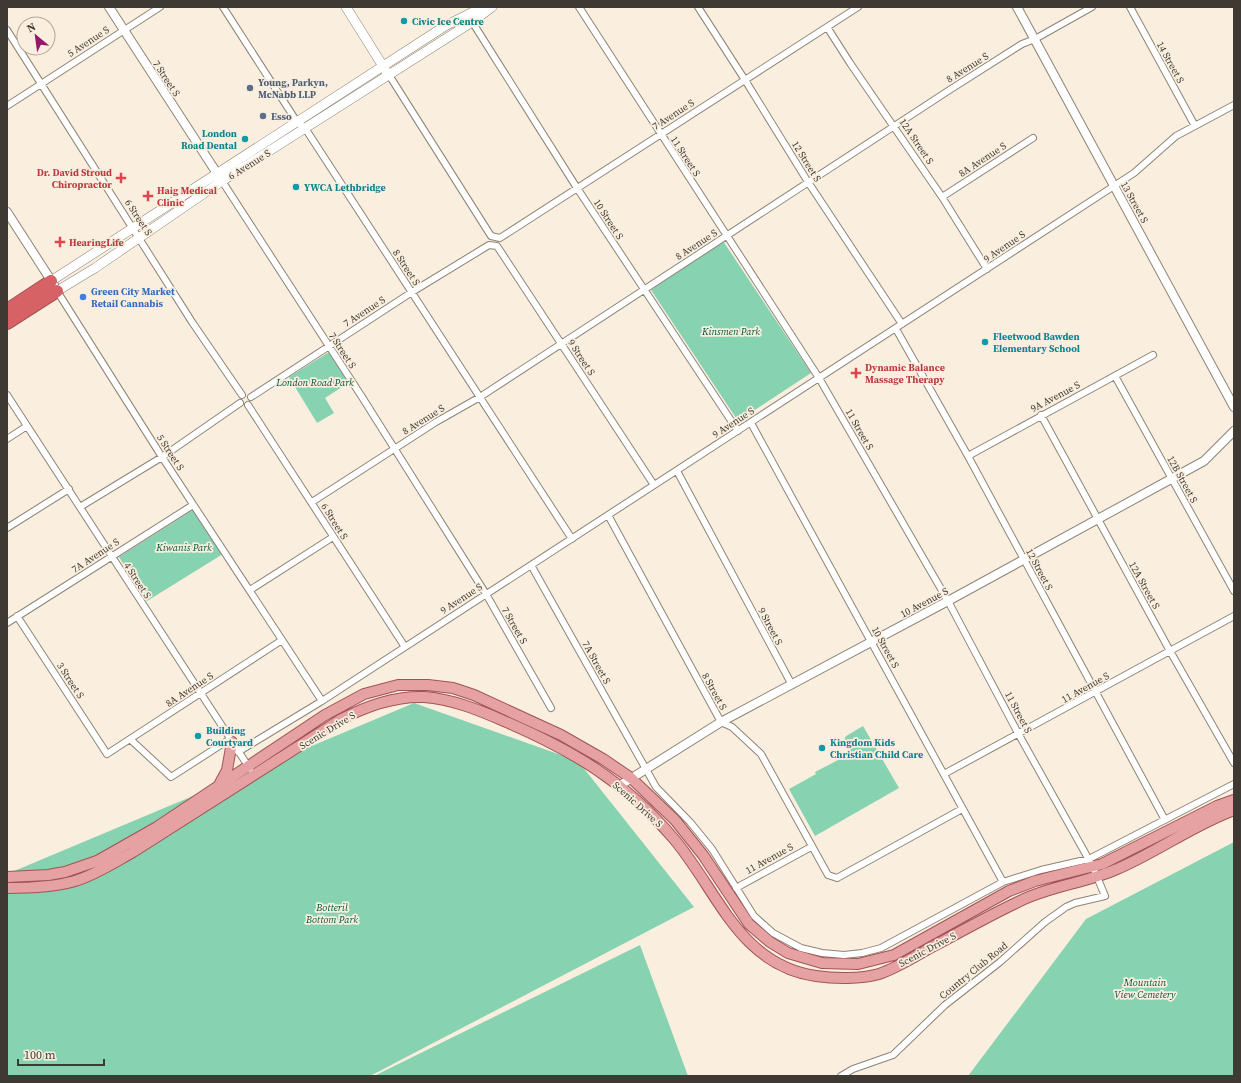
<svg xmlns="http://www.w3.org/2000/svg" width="1241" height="1083" viewBox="0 0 1241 1083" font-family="'Source Serif 4',serif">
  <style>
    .green { fill: #87d2b1 }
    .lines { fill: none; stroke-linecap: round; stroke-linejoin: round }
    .minor-casing { stroke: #8d8475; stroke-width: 8 }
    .tertiary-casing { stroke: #8d8475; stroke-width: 10 }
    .secondary-casing { stroke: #8d8475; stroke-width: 10 }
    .primary-casing { stroke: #a15454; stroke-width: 12 }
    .motorway-casing { stroke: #a15454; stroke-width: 14 }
    .minor { stroke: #fff; stroke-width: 6 }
    .tertiary { stroke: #fff; stroke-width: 8 }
    .secondary { stroke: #fff; stroke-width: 9 }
    .primary { stroke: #e6a1a3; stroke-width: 10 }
    .motorway { stroke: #d66265; stroke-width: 12 }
    .culture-dot { fill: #0f9aa8; stroke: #faefdf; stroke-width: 1.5 }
    .service-dot { fill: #5c6f8a; stroke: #faefdf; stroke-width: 1.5 }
    .health-dot { fill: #e0444e; stroke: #faefdf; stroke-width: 1.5 }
    .shop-dot { fill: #3f7fe0; stroke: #faefdf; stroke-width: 1.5 }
    .labels { text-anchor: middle; stroke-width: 3.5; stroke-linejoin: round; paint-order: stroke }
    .culture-label { font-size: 10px; font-weight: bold; fill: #0d838f; stroke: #faefdf; text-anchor: start }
    .street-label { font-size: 10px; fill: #3e3a33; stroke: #faefdf }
    .service-label { font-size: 10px; font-weight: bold; fill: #4e5e75; stroke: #faefdf; text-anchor: start }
    .health-label { font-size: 10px; font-weight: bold; fill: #be3a42; stroke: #faefdf; text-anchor: start }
    .shop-label { font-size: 10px; font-weight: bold; fill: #366cbe; stroke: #faefdf; text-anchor: start }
    .park-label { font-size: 10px; font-style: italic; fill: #02543b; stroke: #faefdf }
  </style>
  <rect width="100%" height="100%" fill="#faefdf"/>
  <path class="green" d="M723 241 811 373 738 421 651 290Z
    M329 352 348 383 325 398 334 413 317 423 289 377Z
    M193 510 223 554 147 601 119 557Z
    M414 703 578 761 694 907 370 1076H7V874Z
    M863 726 899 788 815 836 789 789 816 774 815 772 840 759 839 757 850 751 844 740 846 736Z
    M1234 842V1076H968L1086 919Z
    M640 945 688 1076H374Z"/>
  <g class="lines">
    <g class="minor-casing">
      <path id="minor" d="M223 7 297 122 305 128 572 539
        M579 7 819 378 948 601 1019 735 1093 867 1105 896 1075 903 1066 907 1045 922 1000 962 945 1005 893 1055 853 1069 841 1076
        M698 7 745 80 808 182 902 324
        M1130 7 1195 126
        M471 20 577 188 738 431
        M827 27 850 63 942 197 987 269
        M7 30 192 322 242 395
        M389 75 491 236 500 238 858 7
        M7 106 160 7
        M222 181 362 397 486 594 551 708
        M942 197 1033 138
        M57 291 162 457 322 701
        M896 329 968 456 1165 820
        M1115 376 1234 591
        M7 395 250 769
        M251 397 412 292 489 245 497 246 654 485
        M248 405 405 647
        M1041 415 1170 651 1234 763
        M751 423 1003 882
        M7 439 27 426
        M968 456 1153 355
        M677 471 792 685
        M312 502 436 422 480 397 951 89 1022 44 1035 39 1092 7
        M80 507 162 457 240 403
        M608 515 721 722 732 727 761 754 828 875 837 878 962 809
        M7 528 69 489
        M531 565 656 787 690 822 712 849 754 916 773 933 801 948 822 953 844 955 862 953 881 948 1003 882 1041 870 1089 859 1234 784
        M250 590 333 537
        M17 616 107 754 282 640
        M7 623 193 505
        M130 739 171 777 230 739
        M238 752 322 701 1134 173 1176 136 1234 105
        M944 774 1234 616
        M736 888 811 847"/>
    </g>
    <g class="tertiary-casing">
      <path id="tertiary" d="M109 7 220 178
        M1017 7 1234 407
        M7 212 54 285
        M619 786 721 722 948 601 1204 461 1234 431"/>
    </g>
    <g class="secondary-casing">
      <path id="secondary" d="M346 7 386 71
        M51 281 445 26 483 7
        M57 291 95 268 222 181 472 22 492 7"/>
    </g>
    <g class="primary-casing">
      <path id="primary" d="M220 783 227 770 232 742
        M7 877 48 875 65 872 97 861 157 827 325 715 364 694 398 685H428L453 688 474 695 561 735 603 759 631 778 675 820 703 855 749 924 770 942 788 953 822 963 858 964 894 955 1009 891 1035 881 1102 864 1217 806 1234 800
        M7 888C28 888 54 887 75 881 95 875 115 862 133 852L340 720C366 706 394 696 424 697 452 699 479 710 504 721 572 750 626 782 674 839 718 891 739 965 816 976 835 979 861 979 879 974 897 968 914 957 930 948 959 933 988 916 1018 902 1049 886 1086 883 1117 869 1157 852 1193 825 1234 810"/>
    </g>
    <g class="motorway-casing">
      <path id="motorway" d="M7 310 51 281
        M7 323 57 291"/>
    </g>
    <use href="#minor" class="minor"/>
    <use href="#tertiary" class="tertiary"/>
    <use href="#secondary" class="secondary"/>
    <use href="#primary" class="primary"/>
    <use href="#motorway" class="motorway"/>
  </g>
  <g class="culture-dot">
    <circle cx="404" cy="21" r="4"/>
    <circle cx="245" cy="139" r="4"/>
    <circle cx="296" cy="187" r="4"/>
    <circle cx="985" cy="342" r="4"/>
    <circle cx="198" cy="736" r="4"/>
    <circle cx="822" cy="748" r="4"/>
  </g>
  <g class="service-dot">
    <circle cx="250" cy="88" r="4"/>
    <circle cx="263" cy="116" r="4"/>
  </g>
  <g class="health-dot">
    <path d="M119 172h4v4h4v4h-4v4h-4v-4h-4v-4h4z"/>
    <path d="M146 190h4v4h4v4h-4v4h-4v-4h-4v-4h4z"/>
    <path d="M58 236h4v4h4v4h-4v4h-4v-4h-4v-4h4z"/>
    <path d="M854 367h4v4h4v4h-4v4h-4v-4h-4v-4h4z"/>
  </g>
  <circle class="shop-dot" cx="83" cy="297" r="4"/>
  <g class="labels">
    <g class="culture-label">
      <text x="412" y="25">Civic Ice Centre</text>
      <text x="237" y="137" text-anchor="end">London<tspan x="237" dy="12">Road Dental</tspan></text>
      <text x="304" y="191">YWCA Lethbridge</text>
      <text x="993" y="340">Fleetwood Bawden<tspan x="993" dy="12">Elementary School</tspan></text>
      <text x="206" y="734">Building<tspan x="206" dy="12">Courtyard</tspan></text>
      <text x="830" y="746">Kingdom Kids<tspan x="830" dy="12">Christian Child Care</tspan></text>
    </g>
    <g class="street-label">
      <text transform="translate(88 41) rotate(-33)" y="4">5 Avenue S</text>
      <text transform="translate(1171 62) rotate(61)" y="4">14 Street S</text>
      <text transform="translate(967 67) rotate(-32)" y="4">8 Avenue S</text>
      <text transform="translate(167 78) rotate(57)" y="4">7 Street S</text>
      <text transform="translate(673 114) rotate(-33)" y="4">7 Avenue S</text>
      <text transform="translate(917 141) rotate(56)" y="4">12A Street S</text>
      <text transform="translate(686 156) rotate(57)" y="4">11 Street S</text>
      <text transform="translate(982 159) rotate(-33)" y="4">8A Avenue S</text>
      <text transform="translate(807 161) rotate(58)" y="4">12 Street S</text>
      <text transform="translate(249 164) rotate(-32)" y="4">6 Avenue S</text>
      <text transform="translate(1135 202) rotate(61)" y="4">13 Street S</text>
      <text transform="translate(139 217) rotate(57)" y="4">6 Street S</text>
      <text transform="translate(609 219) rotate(57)" y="4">10 Street S</text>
      <text transform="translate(696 244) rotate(-33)" y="4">8 Avenue S</text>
      <text transform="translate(1004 246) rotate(-34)" y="4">9 Avenue S</text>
      <text transform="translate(407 267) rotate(57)" y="4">8 Street S</text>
      <text transform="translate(364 311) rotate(-33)" y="4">7 Avenue S</text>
      <text transform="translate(343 350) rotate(57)" y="4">7 Street S</text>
      <text transform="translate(582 357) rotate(57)" y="4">9 Street S</text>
      <text transform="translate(1055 396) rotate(-28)" y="4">9A Avenue S</text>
      <text transform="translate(423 419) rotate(-32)" y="4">8 Avenue S</text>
      <text transform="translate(733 422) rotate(-33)" y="4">9 Avenue S</text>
      <text transform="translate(860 429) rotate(60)" y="4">11 Street S</text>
      <text transform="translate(171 452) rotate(57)" y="4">5 Street S</text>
      <text transform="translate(1183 479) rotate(61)" y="4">12B Street S</text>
      <text transform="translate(335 521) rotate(58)" y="4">6 Street S</text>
      <text transform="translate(95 555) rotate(-33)" y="4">7A Avenue S</text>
      <text transform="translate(1040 569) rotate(62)" y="4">12 Street S</text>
      <text transform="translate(138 580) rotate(57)" y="4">4 Street S</text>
      <text transform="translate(1145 585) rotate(61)" y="4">12A Street S</text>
      <text transform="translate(461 598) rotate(-33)" y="4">9 Avenue S</text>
      <text transform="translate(924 602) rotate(-28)" y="4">10 Avenue S</text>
      <text transform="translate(515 625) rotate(60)" y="4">7 Street S</text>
      <text transform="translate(771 626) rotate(62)" y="4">9 Street S</text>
      <text transform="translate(886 647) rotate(61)" y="4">10 Street S</text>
      <text transform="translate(597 662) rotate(61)" y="4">7A Street S</text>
      <text transform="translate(71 680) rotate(57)" y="4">3 Street S</text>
      <text transform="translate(1085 687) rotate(-29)" y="4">11 Avenue S</text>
      <text transform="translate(189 689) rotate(-33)" y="4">8A Avenue S</text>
      <text transform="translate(715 691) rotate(61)" y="4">8 Street S</text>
      <text transform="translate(1019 712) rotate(62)" y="4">11 Street S</text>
      <text transform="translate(327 730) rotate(-31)" y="4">Scenic Drive S</text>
      <text transform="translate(638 804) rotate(42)" y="4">Scenic Drive S</text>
      <text transform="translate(769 858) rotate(-29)" y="4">11 Avenue S</text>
      <text transform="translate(927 949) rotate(-28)" y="4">Scenic Drive S</text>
      <text transform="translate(973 970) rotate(-39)" y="4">Country Club Road</text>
    </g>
    <g class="service-label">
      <text x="258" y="86">Young, Parkyn,<tspan x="258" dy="12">McNabb LLP</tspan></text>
      <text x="271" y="120">Esso</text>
    </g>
    <g class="health-label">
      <text x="112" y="176" text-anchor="end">Dr. David Stroud<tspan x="112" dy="12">Chiropractor</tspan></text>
      <text x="157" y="194">Haig Medical<tspan x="157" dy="12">Clinic</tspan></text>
      <text x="69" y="246">HearingLife</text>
      <text x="865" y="371">Dynamic Balance<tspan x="865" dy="12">Massage Therapy</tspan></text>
    </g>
    <g class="shop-label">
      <text x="91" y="295">Green City Market<tspan x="91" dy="12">Retail Cannabis</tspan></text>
    </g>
    <g class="park-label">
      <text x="731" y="335">Kinsmen Park</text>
      <text x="315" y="386">London Road Park</text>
      <text x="184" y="551">Kiwanis Park</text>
      <text x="332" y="911">Botteril<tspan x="332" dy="12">Bottom Park</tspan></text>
      <text x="1145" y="986">Mountain<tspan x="1145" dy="12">View Cemetery</tspan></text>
    </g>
  </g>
  <rect width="1241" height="1083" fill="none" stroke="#3e3a33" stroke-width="16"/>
  <g transform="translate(36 36) rotate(331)"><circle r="19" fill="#faefdf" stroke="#afa79a"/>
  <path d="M0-3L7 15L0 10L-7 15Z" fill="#97166c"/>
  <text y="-6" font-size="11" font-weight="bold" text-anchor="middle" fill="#3e3a33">N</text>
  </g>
  <path d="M18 1059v6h86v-6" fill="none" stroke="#3e3a33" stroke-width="2"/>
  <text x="24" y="1059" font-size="12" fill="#3e3a33" stroke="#faefdf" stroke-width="3" paint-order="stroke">100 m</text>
</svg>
